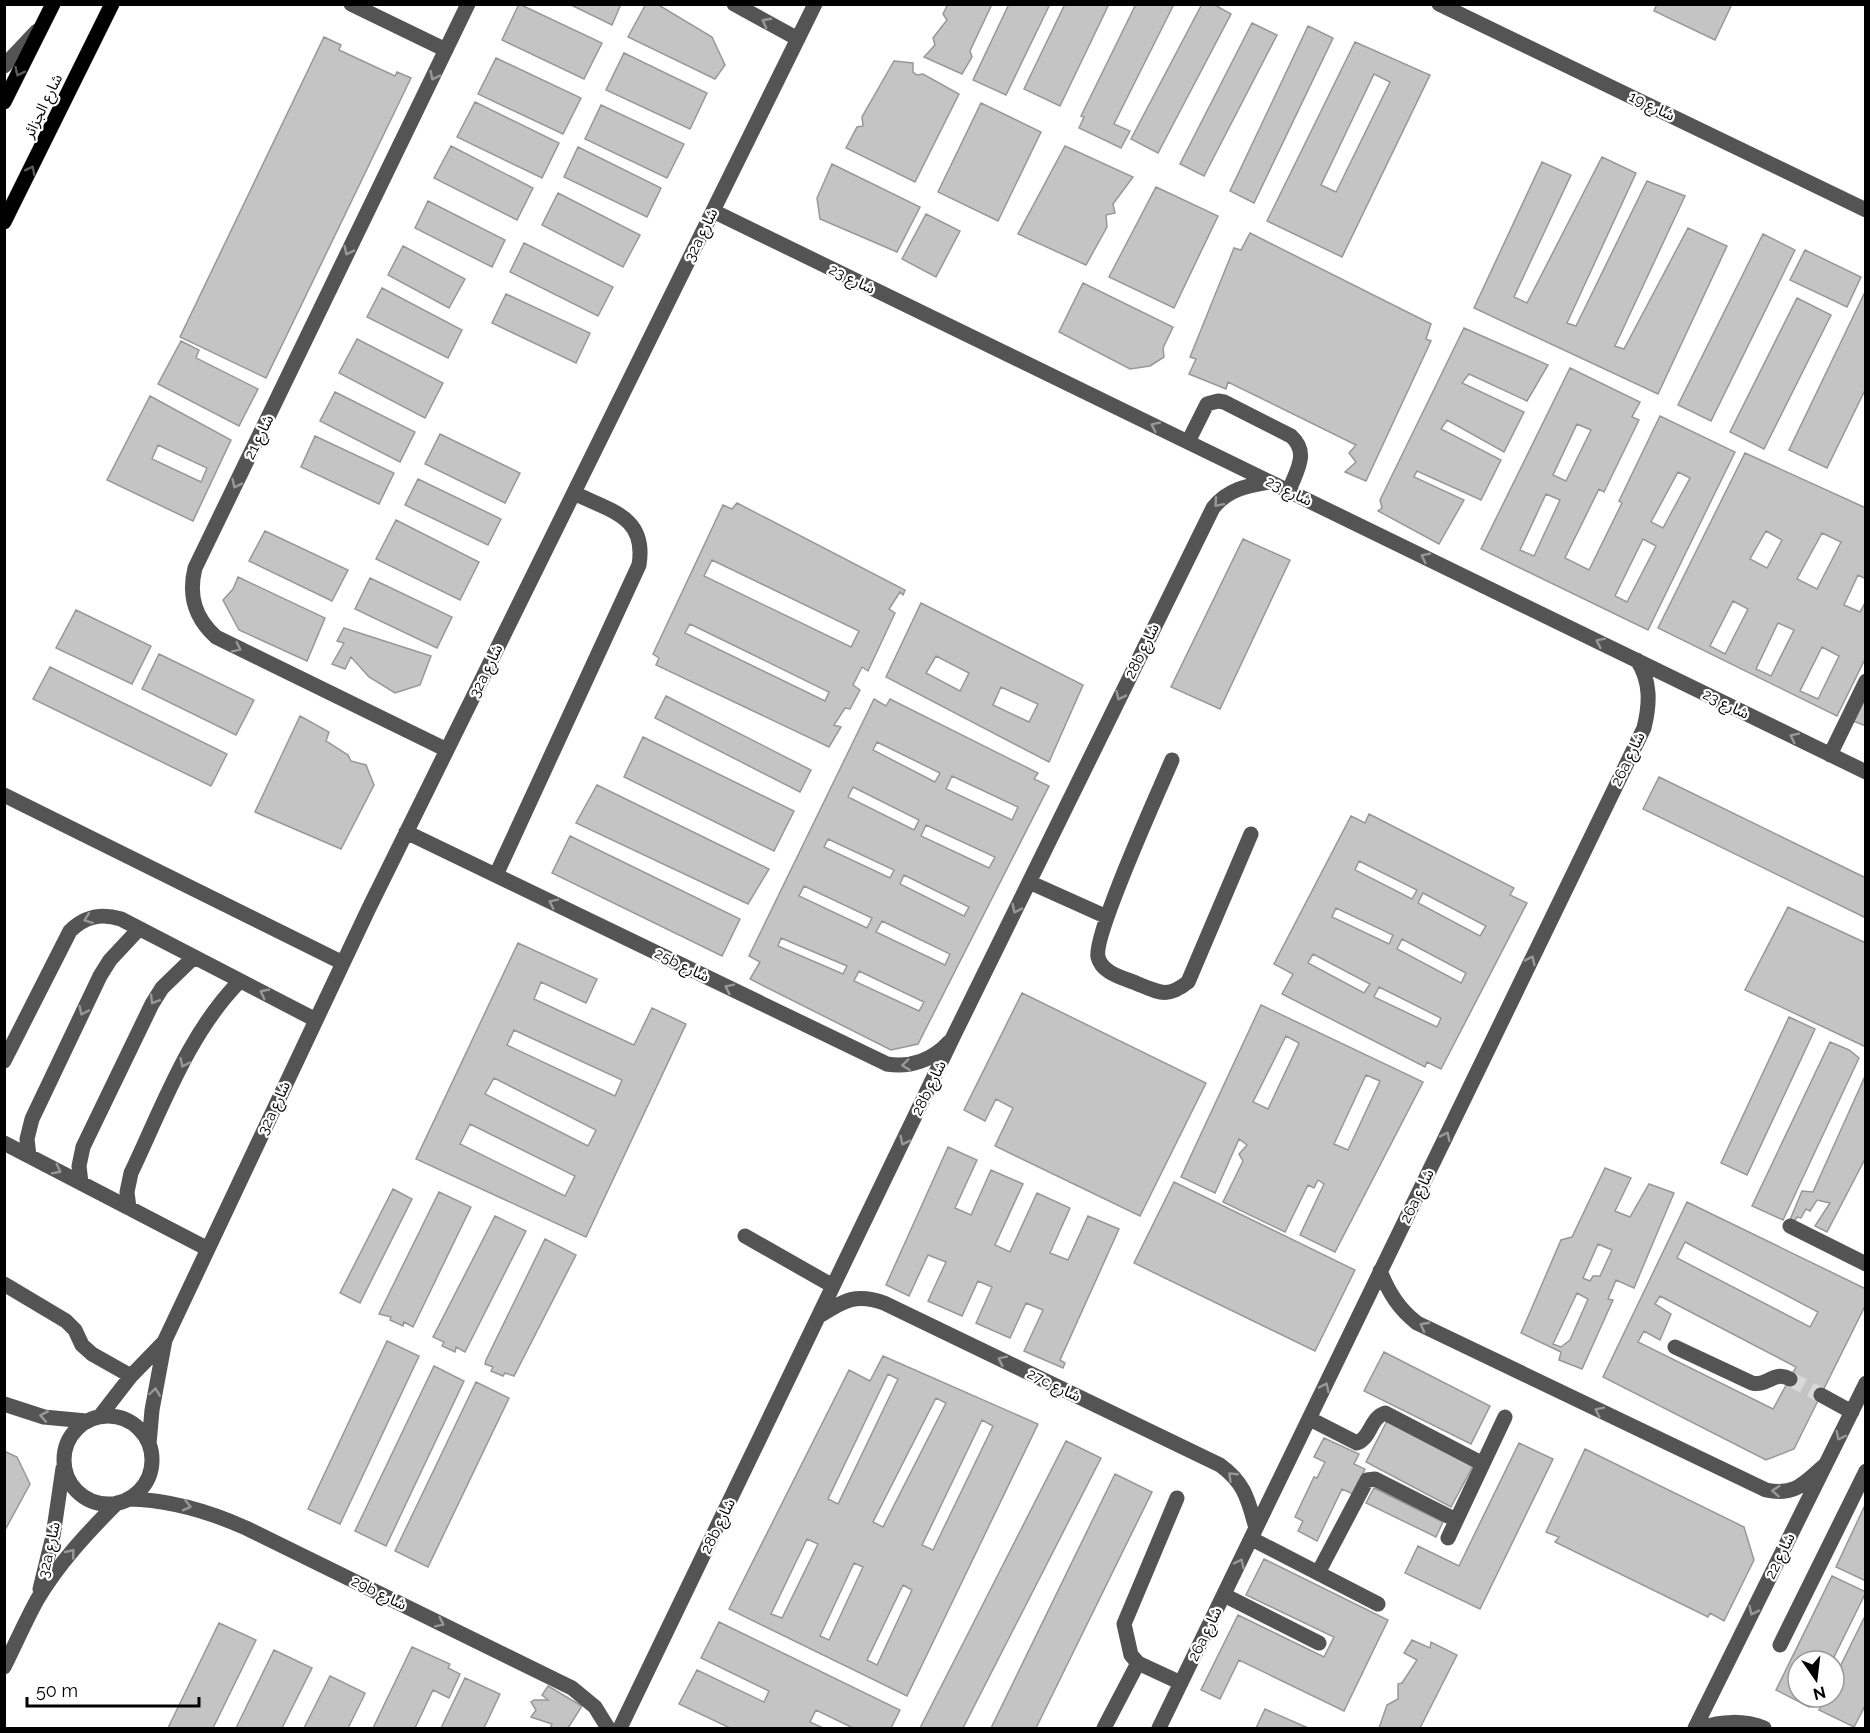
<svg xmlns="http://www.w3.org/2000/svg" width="1870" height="1733" viewBox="0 0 1870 1733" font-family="Raleway,'Noto Sans Arabic',sans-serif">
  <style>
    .building { fill: #c4c4c4; stroke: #989898; stroke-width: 1.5; fill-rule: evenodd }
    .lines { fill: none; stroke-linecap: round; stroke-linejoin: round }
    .minor-tunnel { stroke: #d9d9d9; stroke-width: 15; stroke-dasharray: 15 8; stroke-linecap: butt }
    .major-casing { stroke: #dbdbdb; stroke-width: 16 }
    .minor { stroke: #545454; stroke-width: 15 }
    .major { stroke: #000; stroke-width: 15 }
    .oneway { stroke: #989898 }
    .oneway2 { stroke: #595959 }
    .labels { text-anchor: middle; stroke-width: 4.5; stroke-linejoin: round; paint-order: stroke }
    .street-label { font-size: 15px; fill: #000; stroke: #fff }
  </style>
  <rect width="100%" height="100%" fill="#fff"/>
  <path class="building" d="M519 4 602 43 584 79 502 40Z
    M569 4H621L612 25Z
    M646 4H657L712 37 725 65 715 79 628 37Z
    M948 4H992L970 51 972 57 962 74 924 57 935 45 933 38 947 20 943 14Z
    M1009 4H1050L1006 95 973 80Z
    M1065 4H1109L1060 106 1024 89Z
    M1136 4H1174L1114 124 1130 131 1121 148 1079 128 1084 117 1081 116Z
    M1202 4H1213L1231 14 1158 153 1131 139Z
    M1657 4H1732L1715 40 1654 11Z
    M1252 23 1277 35 1204 176 1180 164Z
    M1308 26 1333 38 1254 203 1230 191Z
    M324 37 341 45 339 50 395 76 397 72 411 78 266 378 180 337Z
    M1355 42 1430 75 1342 257 1267 221ZM1374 74 1390 82 1336 192 1321 185Z
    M624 53 707 93 690 129 606 90Z
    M496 58 581 98 563 134 478 94Z
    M894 61 913 63V72L917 75 923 74 959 94 915 182 846 148 857 127 863 126 862 117Z
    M475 102 559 143 542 178 457 137Z
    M981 103 1041 132 998 221 938 192Z
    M601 105 684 144 667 178 585 139Z
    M451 146 533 188 517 220 434 178Z
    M1065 146 1133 177 1113 204 1115 213 1106 215 1107 227 1086 265 1018 234Z
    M578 147 661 188 647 217 564 177Z
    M1602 157 1636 173 1567 323 1576 326 1647 181 1685 196 1615 346 1624 349 1688 228 1727 246 1658 394 1474 308 1542 162 1571 175 1514 297 1527 303Z
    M832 164 920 207 897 252 820 219 817 198Z
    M1156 187 1218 216 1174 308 1109 277Z
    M558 193 640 235 623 267 542 225Z
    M428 201 505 240 492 267 415 228Z
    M926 214 960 231 936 277 902 259Z
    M1250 233 1431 324 1426 339 1431 341 1366 481 1345 472 1356 462 1349 453 1356 445 1228 382 1226 389 1189 374 1196 359 1190 357 1234 248 1241 250Z
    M1763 234 1795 250 1711 421 1678 405Z
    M524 243 613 287 598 316 510 272Z
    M403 246 465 279 449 308 388 275Z
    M1805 250 1861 277 1847 307 1790 280Z
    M1083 283 1173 327 1163 348 1164 357 1150 366 1130 369 1059 332Z
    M382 288 462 330 448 358 367 317Z
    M1865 292 1866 388 1827 468 1789 450Z
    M506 294 590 333 576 363 492 323Z
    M1797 298 1831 315 1764 449 1730 432Z
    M1464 328 1548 365 1527 401 1469 374 1462 383 1524 412 1504 452 1447 420 1441 429 1501 460 1481 500 1417 471 1414 477 1464 500 1439 544 1378 511 1382 508 1380 500Z
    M357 339 443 383 425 418 339 373Z
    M181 341 199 350 196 358 258 389 239 426 158 384Z
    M1570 368 1640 402 1632 417 1639 420 1604 492 1599 489 1565 558 1589 570 1622 503 1619 501 1660 416 1735 452 1648 630 1481 549ZM1577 424 1591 430 1566 481 1553 475ZM1678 472 1690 478 1663 528 1651 522ZM1546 494 1560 500 1534 556 1520 550ZM1643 539 1656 546 1627 602 1615 596Z
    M335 392 415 432 400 462 320 421Z
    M150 396 231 440 193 521 107 480ZM158 445 207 468 201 482 152 459Z
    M440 434 520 473 505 503 425 464Z
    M315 436 394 473 379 504 301 467Z
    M1745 453 1866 508V579L1858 575 1844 605 1860 612 1866 601V657L1837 716 1658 628ZM1766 531 1782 540 1767 568 1750 559ZM1822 533 1841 542 1817 589 1797 579ZM1733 601 1748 609 1725 654 1710 646ZM1778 623 1794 630 1771 676 1756 669ZM1822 647 1839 656 1818 699 1800 691Z
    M418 479 501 519 488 545 405 505Z
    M737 503 905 590 903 595 900 592 889 609 895 613 868 671 862 667 853 685 860 690 850 709 845 708 834 725 841 727 829 747 656 665 659 658 653 654 723 505 732 509ZM712 560 859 631 851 647 704 576ZM690 624 829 692 825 701 685 633Z
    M396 520 479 562 460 600 376 559Z
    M265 531 348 570 332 601 249 561Z
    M1243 539 1290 560 1220 709 1171 687Z
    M238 577 325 618 307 661 239 630 223 600 233 589Z
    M370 578 452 617 437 648 355 609Z
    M921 603 1083 685 1049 762 886 677ZM936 656 969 673 960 691 926 673ZM1001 687 1038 704 1029 722 993 705Z
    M76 610 151 646 132 684 56 648Z
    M344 628 431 656 420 685 395 693 369 677 351 657 345 669 332 664 344 643 337 641Z
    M159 654 254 700 236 735 142 689Z
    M50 667 227 754 211 786 33 699Z
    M666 696 811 770 800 792 655 718Z
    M1866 696V726L1853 721Z
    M874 699 886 706 890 699 1038 773 1034 779 1049 786 918 1044 891 1050 750 979 760 962 749 956ZM877 742 940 773 935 782 873 750ZM952 776 1018 807 1012 820 946 789ZM853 787 919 820 914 830 848 797ZM926 825 995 857 989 868 921 836ZM828 839 894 870 890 878 824 847ZM904 875 969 907 964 916 900 884ZM804 886 872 918 867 928 799 896ZM882 921 950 954 945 965 876 932ZM781 938 847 966 843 974 778 946ZM859 971 924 1002 919 1011 854 981Z
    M300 716 329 732 326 741 348 755 351 761 366 765 374 785 341 849 255 812Z
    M643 737 794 811 774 851 624 777Z
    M1659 777 1866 878V918L1643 809Z
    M597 785 769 869 748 904 576 823Z
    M1369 814 1514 888 1510 895 1527 903 1441 1069 1427 1062 1425 1067 1282 994 1293 974 1274 964 1351 816 1365 823ZM1359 861 1417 890 1412 899 1355 870ZM1423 893 1486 926 1480 936 1418 903ZM1336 908 1393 935 1389 944 1332 917ZM1402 939 1466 973 1461 983 1397 949ZM1313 954 1370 984 1364 993 1308 963ZM1379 987 1441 1018 1437 1027 1374 997Z
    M570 836 740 919 722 956 552 873Z
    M1788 907 1866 943V1047L1745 990Z
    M518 943 597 979 586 1003 541 982 534 999 634 1045 652 1008 686 1024 586 1237 416 1159ZM514 1030 622 1080 615 1096 507 1045ZM494 1078 596 1130 588 1146 485 1094ZM470 1124 575 1176 565 1196 460 1144Z
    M1022 993 1206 1083 1140 1216 995 1146 1013 1108 996 1099 985 1121 964 1110Z
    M1261 1005 1423 1082 1335 1252 1300 1235 1324 1184 1318 1180 1314 1188 1308 1185 1285 1232 1223 1202 1243 1161 1239 1154 1247 1145 1239 1139 1215 1193 1181 1177ZM1286 1036 1299 1043 1268 1109 1253 1102ZM1366 1075 1380 1081 1348 1150 1334 1144Z
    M1789 1017 1815 1029 1747 1175 1721 1163Z
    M1830 1042 1849 1050 1859 1058 1783 1220 1752 1206Z
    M1866 1074V1157L1827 1232 1815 1226 1830 1203 1817 1200 1810 1211 1806 1209 1801 1218 1797 1217 1794 1222 1790 1220 1802 1191 1813 1192Z
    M948 1147 977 1160 955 1208 971 1215 991 1170 1023 1184 995 1245 1010 1252 1037 1193 1070 1208 1050 1253 1068 1260 1088 1216 1119 1229 1060 1360 1065 1363 1063 1368 1024 1351 1043 1310 1026 1303 1010 1338 976 1323 992 1287 978 1281 962 1316 928 1301 946 1262 928 1255 909 1296 886 1285Z
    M1605 1168 1631 1178 1615 1211 1630 1217 1649 1184 1674 1193 1634 1288 1616 1280 1608 1299 1613 1300 1582 1369 1559 1360 1561 1352 1521 1333 1561 1240 1572 1237ZM1598 1244 1612 1250 1600 1276H1593L1590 1281 1583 1278ZM1577 1293 1588 1299 1570 1340 1561 1347 1553 1344Z
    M1174 1182 1355 1270 1315 1351 1134 1263Z
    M393 1189 412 1199 360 1303 340 1293Z
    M439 1192 471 1207 413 1327 404 1322 403 1326 390 1320 391 1317 379 1314Z
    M1687 1202 1866 1289V1304L1794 1449 1766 1460 1603 1377ZM1685 1242 1818 1312 1810 1327 1677 1258ZM1660 1296 1796 1367 1773 1409 1638 1342 1644 1331 1660 1340 1671 1314 1655 1304Z
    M495 1216 526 1231 465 1352 456 1347 455 1352 442 1346 444 1342 433 1337Z
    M545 1239 576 1255 514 1376 505 1373 503 1376 491 1371 493 1367 485 1364 486 1360Z
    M387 1341 419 1356 340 1524 308 1509Z
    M1384 1352 1490 1406 1471 1444 1364 1391Z
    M883 1356 1038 1424 907 1696 729 1609 849 1370 870 1381ZM888 1374 898 1379 838 1504 828 1499ZM936 1398 946 1403 883 1527 873 1522ZM982 1420 993 1426 933 1550 922 1545ZM807 1539 818 1544 782 1618 771 1614ZM854 1563 863 1567 829 1640 820 1636ZM903 1585 912 1590 877 1665 867 1660Z
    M434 1366 464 1381 386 1546 355 1531Z
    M476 1382 509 1398 428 1567 395 1551Z
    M1387 1421 1473 1466 1451 1507 1366 1462Z
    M1324 1438 1359 1454 1354 1464 1365 1469 1353 1494 1342 1489 1317 1541 1298 1531 1303 1521 1295 1517 1314 1477 1317 1478 1325 1462 1314 1457Z
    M1066 1441 1101 1458 963 1728H920Z
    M1519 1443 1553 1459 1480 1609 1405 1573 1418 1546 1459 1566Z
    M1585 1449 1744 1527 1754 1560 1724 1621 1710 1613 1708 1617 1555 1542 1559 1537 1546 1532Z
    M4 1451 17 1457 30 1484 4 1532Z
    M1115 1474 1152 1492 1036 1728H991Z
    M1374 1488 1443 1522 1436 1537 1366 1503Z
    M1866 1503V1581L1836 1567Z
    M1264 1559 1388 1620 1344 1711 1239 1660 1220 1699 1201 1690 1238 1615 1324 1657 1334 1637 1246 1595Z
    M1832 1576 1866 1592 1832 1661H1798V1697H1814L1809 1707 1776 1690Z
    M1866 1614V1704L1854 1727 1819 1710 1825 1697H1834V1679Z
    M719 1622 900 1710 891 1728H853L816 1710 810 1722 823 1728H730L679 1704 697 1670 764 1702 769 1691 701 1658Z
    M219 1623 256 1640 213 1728H168Z
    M1412 1640 1430 1648 1431 1642 1457 1655 1420 1728H1379L1387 1705 1398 1699V1684L1402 1683 1417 1660 1404 1653Z
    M412 1647 450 1664 448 1668 460 1674 449 1698 433 1690 415 1728H373Z
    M274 1650 312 1668 282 1728H236Z
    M330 1676 365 1693 363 1698 348 1728H304Z
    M465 1678 500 1694 484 1728H441Z
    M548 1686 582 1706 568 1728H550L552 1724 531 1717 536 1710 531 1702 534 1700H548L542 1695Z
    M1265 1709 1308 1728H1256Z"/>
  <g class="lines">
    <path class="minor-tunnel" d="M1790 1379 1821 1395"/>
    <g class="major-casing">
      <path id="major" d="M4 102 53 4
        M4 222 112 4"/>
    </g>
    <path class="minor" d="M351 4 446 50
      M734 4 798 39
      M1439 4 1866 210
      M4 66 37 31
      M713 211 1866 772
      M1188 442 1207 404 1218 401 1224 402 1291 436C1310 453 1296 471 1289 491
      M447 750 216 637C195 618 188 596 195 568L468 4
      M1830 755 1866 681
      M1172 760C1159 791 1093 935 1098 957 1102 974 1125 978 1138 984 1160 993 1168 998 1188 982L1251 834
      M4 795 343 963
      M406 832 887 1064C910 1068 933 1060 949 1042
      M496 875 639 565C647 516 610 511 574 493
      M1029 882 1107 917
      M4 1061 70 931C85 916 101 913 121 919L316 1020
      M4 1143 208 1249
      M29 1156 27 1139 32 1119 100 976 110 960 139 929
      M81 1183 79 1166 83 1147 152 1004 162 988 194 957
      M129 1208 127 1192 131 1173C162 1108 189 1032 240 981
      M1790 1226 1866 1264
      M745 1236 833 1286
      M1380 1271C1389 1293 1399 1309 1417 1323L1766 1490C1796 1496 1804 1483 1825 1465
      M4 1284 66 1321 75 1330 82 1345 92 1354 131 1376
      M821 1315C844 1300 857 1293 884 1303L1220 1465C1245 1483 1248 1500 1256 1528
      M1675 1347 1752 1383C1767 1387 1774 1370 1790 1379
      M1821 1395 1852 1412
      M4 1404 44 1417 86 1421
      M64 1460a44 44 0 1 1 88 0a44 44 0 1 1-88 0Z
      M100 1416 131 1376 163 1343
      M1310 1419 1357 1443C1371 1438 1370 1418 1385 1413L1483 1464
      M149 1444 152 1410 165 1340 369 908 815 4
      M129 1499C171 1500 208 1511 246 1528L572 1688 595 1707 608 1728
      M1448 1538 1505 1417
      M1252 1539 1378 1604
      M1318 1573 1367 1480 1375 1479 1456 1520
      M40 1589 53 1536 63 1468
      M1224 1595 1319 1643
      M1780 1645 1866 1471
      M1138 1663 1181 1683
      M4 1667C15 1645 25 1622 37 1600 58 1564 88 1532 117 1503
      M620 1728 954 1035 1213 508C1228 489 1247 486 1270 482
      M1104 1728 1138 1663 1131 1655 1124 1624 1177 1498
      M1159 1728 1644 728C1650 704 1651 681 1637 660
      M1695 1728 1866 1383
      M1701 1728C1721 1721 1744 1720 1764 1728"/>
    <use href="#major" class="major"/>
  </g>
  <defs><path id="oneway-chevron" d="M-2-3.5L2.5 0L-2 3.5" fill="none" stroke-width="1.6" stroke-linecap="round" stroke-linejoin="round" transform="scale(1.5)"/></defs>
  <g class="oneway">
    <use href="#oneway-chevron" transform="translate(766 22) rotate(-152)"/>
    <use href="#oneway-chevron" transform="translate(434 76) rotate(116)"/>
    <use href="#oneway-chevron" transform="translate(348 251) rotate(116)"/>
    <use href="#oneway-chevron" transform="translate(1155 426) rotate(-154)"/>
    <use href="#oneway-chevron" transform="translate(236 484) rotate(116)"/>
    <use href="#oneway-chevron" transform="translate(1218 503) rotate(131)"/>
    <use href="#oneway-chevron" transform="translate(1425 557) rotate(-154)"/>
    <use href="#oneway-chevron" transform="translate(1600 642) rotate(-154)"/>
    <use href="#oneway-chevron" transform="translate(237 648) rotate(26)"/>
    <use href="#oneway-chevron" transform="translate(1120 696) rotate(116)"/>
    <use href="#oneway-chevron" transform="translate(1794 737) rotate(-154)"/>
    <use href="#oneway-chevron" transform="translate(553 903) rotate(-154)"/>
    <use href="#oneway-chevron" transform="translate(1016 909) rotate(116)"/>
    <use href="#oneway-chevron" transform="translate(88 919) rotate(159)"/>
    <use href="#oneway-chevron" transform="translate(1531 960) rotate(-64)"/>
    <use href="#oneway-chevron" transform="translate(729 988) rotate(-154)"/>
    <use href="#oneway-chevron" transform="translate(264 993) rotate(-153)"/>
    <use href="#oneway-chevron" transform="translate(154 1000) rotate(121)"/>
    <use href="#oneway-chevron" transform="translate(83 1011) rotate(115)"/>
    <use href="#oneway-chevron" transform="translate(184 1063) rotate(115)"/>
    <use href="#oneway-chevron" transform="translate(906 1065) rotate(173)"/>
    <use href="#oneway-chevron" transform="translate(1446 1136) rotate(-64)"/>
    <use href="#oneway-chevron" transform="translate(904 1141) rotate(116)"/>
    <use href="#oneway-chevron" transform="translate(57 1170) rotate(27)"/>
    <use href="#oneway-chevron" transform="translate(1424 1326) rotate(-152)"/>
    <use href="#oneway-chevron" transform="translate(1002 1360) rotate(-154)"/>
    <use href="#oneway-chevron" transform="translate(1325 1387) rotate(-65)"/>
    <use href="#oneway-chevron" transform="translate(155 1392) rotate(-82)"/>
    <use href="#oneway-chevron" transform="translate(1599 1411) rotate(-154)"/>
    <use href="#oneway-chevron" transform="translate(44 1416) rotate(-170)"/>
    <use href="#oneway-chevron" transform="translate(1840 1436) rotate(117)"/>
    <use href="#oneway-chevron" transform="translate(1232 1476) rotate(-136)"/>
    <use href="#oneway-chevron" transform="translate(1776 1491) rotate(-176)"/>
    <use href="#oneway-chevron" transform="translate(187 1506) rotate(14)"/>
    <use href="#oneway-chevron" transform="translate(71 1553) rotate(-51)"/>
    <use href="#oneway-chevron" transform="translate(1240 1563) rotate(-64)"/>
    <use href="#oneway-chevron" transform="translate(1753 1611) rotate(116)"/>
    <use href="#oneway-chevron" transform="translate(440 1623) rotate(26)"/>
  </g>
  <g class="oneway2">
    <use href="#oneway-chevron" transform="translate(19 72) rotate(116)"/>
    <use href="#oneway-chevron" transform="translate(31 170) rotate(-63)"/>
  </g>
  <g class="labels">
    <g class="street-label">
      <text transform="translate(43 106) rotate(-64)" y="5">شارع الجزائر</text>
      <text transform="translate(1652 106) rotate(26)" y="5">شارع 19</text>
      <text transform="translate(701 235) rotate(-64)" y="5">32a شارع</text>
      <text transform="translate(852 279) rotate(26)" y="5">شارع 23</text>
      <text transform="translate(259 437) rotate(-64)" y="5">شارع 21</text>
      <text transform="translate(1289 491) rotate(26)" y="5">شارع 23</text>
      <text transform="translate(1142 651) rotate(-64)" y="5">28b شارع</text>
      <text transform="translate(486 671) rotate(-64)" y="5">32a شارع</text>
      <text transform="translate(1726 704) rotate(26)" y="5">شارع 23</text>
      <text transform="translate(1628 759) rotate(-64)" y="5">26a شارع</text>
      <text transform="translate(682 965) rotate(26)" y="5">25b شارع</text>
      <text transform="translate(929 1088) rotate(-64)" y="5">28b شارع</text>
      <text transform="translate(274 1108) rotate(-65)" y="5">32a شارع</text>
      <text transform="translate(1417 1196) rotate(-64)" y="5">26a شارع</text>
      <text transform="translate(1054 1385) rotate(26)" y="5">27c شارع</text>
      <text transform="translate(718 1526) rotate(-64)" y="5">28b شارع</text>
      <text transform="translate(49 1550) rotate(-78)" y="5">32a شارع</text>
      <text transform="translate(1780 1556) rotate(-64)" y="5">شارع 22</text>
      <text transform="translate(379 1593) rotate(26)" y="5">29b شارع</text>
      <text transform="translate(1205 1634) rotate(-64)" y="5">26a شارع</text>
    </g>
  </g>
  <rect width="1870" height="1733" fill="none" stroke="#000000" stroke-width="12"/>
  <g transform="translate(1816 1679) rotate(166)"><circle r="28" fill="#ffffff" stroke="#999999" stroke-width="1.5"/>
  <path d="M0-4.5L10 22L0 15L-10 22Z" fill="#000000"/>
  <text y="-9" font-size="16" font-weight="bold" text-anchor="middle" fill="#000000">N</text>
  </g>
  <path d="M27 1697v9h172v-9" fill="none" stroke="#000000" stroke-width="3"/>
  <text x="36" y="1697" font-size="18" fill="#000000" stroke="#ffffff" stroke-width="4.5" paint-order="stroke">50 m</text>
</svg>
